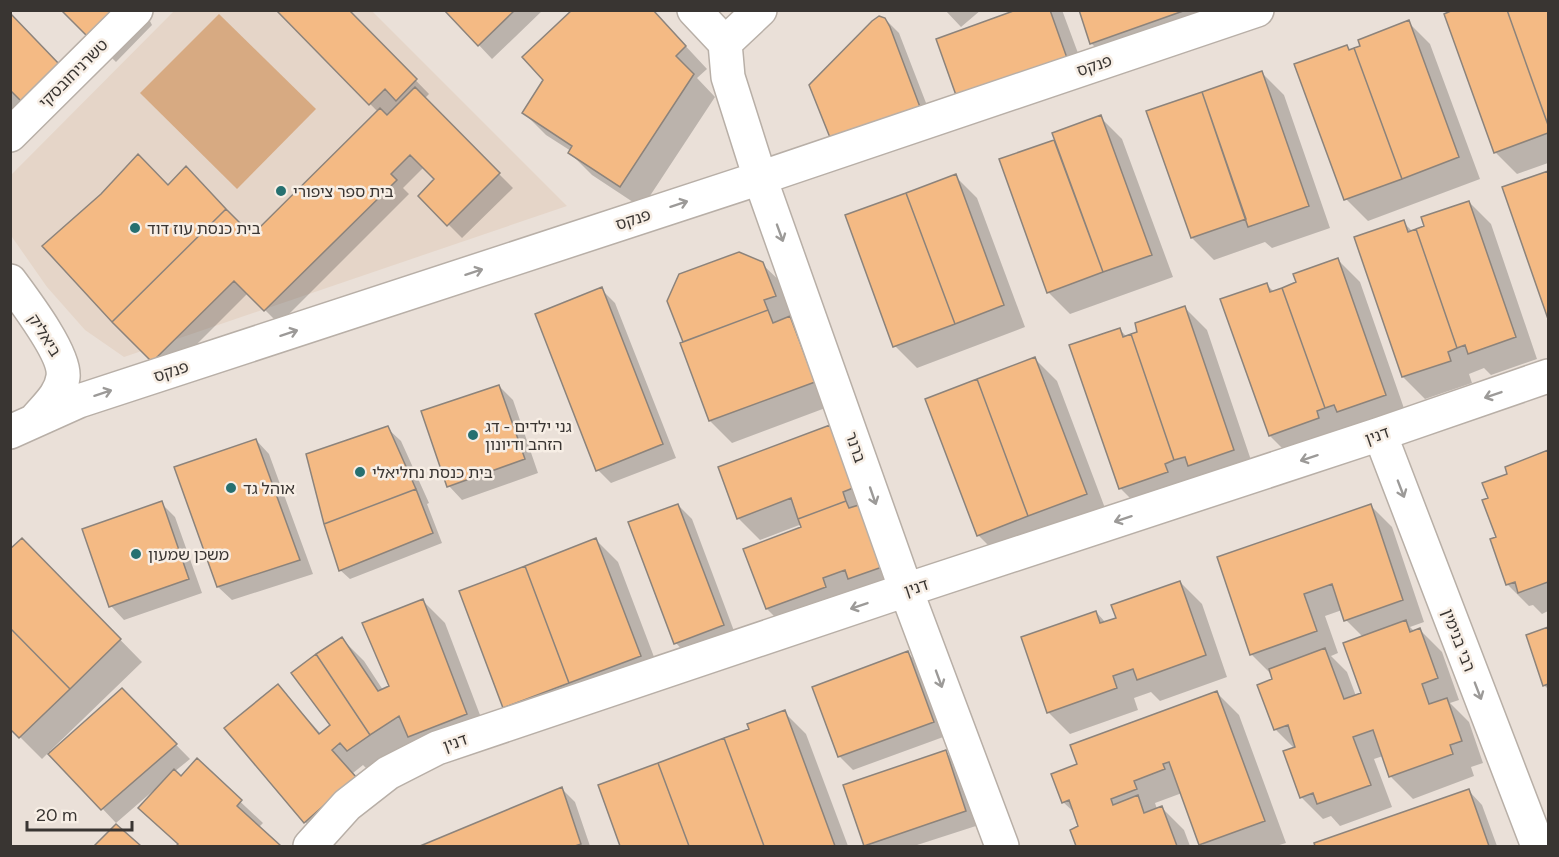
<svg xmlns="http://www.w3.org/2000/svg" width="1559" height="857" viewBox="0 0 1559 857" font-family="Figtree,'Noto Sans Hebrew',sans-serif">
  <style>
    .built { fill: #e5d5c8 }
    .green { fill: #d7aa82 }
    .shadow { fill: #0003; fill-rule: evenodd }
    .building { fill: #f4ba84; stroke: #8c837b; stroke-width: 1.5 }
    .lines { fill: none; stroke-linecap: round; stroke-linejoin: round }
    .minor-casing { stroke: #b8afa7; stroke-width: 36 }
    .minor { stroke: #fff; stroke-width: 33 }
    .oneway { stroke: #9c9a98 }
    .poi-dot { fill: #267070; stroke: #f7eee5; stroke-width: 2 }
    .labels { text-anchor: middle; stroke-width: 5; stroke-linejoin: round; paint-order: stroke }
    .street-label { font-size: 16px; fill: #393532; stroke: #f7eee5 }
    .poi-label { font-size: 16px; fill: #393532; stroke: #f7eee5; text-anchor: start }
  </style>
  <rect width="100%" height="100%" fill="#eae0d8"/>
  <path class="built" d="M174 11H372L567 206 124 357 85 330 47 287 12 237 10 234V176Z"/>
  <path class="green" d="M219 14 316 109 237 189 140 93Z"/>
  <path class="shadow" d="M63 10H156L147 15 152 25 116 62Z
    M278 10H347L429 94 424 99 513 188 462 238 420 196 436 179 424 167 403 188 409 194 279 324 248 293 167 374 153 361 168 187 252 237 378 112Z
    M446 10H543L492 59Z
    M652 10 707 69 697 78 715 97 642 208 592 175 570 153 571 151 546 135 524 113Z
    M945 10H981L961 27Z
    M1020 10H1062L1088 80Z
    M1080 10H1237L1108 60 1091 43Z
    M1457 10H1548V163L1517 174 1495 152Z
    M10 15 44 122 10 153Z
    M885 19 899 33 933 121 832 139Z
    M1408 22 1430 44 1480 179 1368 221 1346 199 1347 46 1351 51Z
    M1262 73 1284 95 1330 228 1272 248 1265 242 1214 260 1192 238Z
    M1100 117 1122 139 1173 277 1070 314 1048 292 1000 160 1056 140Z
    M1548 172V315L1504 188Z
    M955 176 977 198 1025 327 917 368 895 346Z
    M1469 202 1491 224 1537 359 1491 375 1484 368 1469 374 1472 383 1425 399 1403 377V222L1413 232 1426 227Z
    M1338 260 1360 282 1407 417 1292 458 1270 436 1222 300 1266 284 1274 292 1282 289Z
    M762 264 785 286 797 318 792 320 812 340 836 404 732 443 710 421Z
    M601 289 615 303 676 458 611 483 598 470Z
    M1185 308 1207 330 1255 472 1143 511 1121 489 1071 345 1119 329 1127 337 1132 336Z
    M1035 359 1057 381 1108 516 1000 557 978 535Z
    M499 386 513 400 538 473 462 500 449 486Z
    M830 427 906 588 789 631 767 609 803 528 802 524 760 540 738 518Z
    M387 428 401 441 429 503 427 504 442 543 350 579 340 570Z
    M256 440 269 454 313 574 232 600 218 587 175 468Z
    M1548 452V611L1542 614 1533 605 1529 606 1507 584 1490 499 1509 474 1507 467Z
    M161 503 175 517 202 593 124 620 111 606Z
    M678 505 692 519 737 639 689 657 676 643Z
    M1370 505 1392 527 1424 622 1410 627 1415 632 1420 630 1442 652 1459 700 1450 703 1469 722 1483 763 1471 767 1474 776 1413 799 1391 777 1383 756 1374 759 1392 807 1340 826 1331 816 1323 819 1301 797 1294 748 1275 729 1274 680 1273 676 1251 654ZM1342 610 1346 620 1363 637V694L1356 696 1347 672 1331 656 1338 653 1325 616Z
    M596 540 618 562 662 678 518 721 504 707Z
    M44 562 142 662 50 751 51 753 122 690 190 759 174 772 181 778 197 761 263 823 258 828 278 846H178L179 845 140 808 155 791 154 790 116 823 49 752 42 759 10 727Z
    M1180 582 1202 604 1227 677 1160 701 1151 692 1134 698 1138 710 1070 734 1048 712 1096 612 1106 623 1118 619Z
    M423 601 445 623 488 736 370 772 363 765 353 773 377 800 327 844 305 822 278 686 321 734 333 725 342 639 364 661 383 690 391 687Z
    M1548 629V689L1544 685 1528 636Z
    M908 653 921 667 946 736 853 770 839 756Z
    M1217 693 1239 715 1286 843 1276 846H1203L1182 793 1155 803 1157 809 1162 808 1184 830 1190 846H1078L1072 831 1080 827 1076 814 1063 802 1079 765Z
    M784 712 806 734 848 846H622L600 785 751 730Z
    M945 752 959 765 979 825 914 846H867L865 845Z
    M561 788 575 802 590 846H423Z
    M1469 791 1482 805 1497 846H1317L1316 844Z
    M116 826 138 846H96Z"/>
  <path class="building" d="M61 10H123L93 42Z
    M276 10H349L417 79 396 101 385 89 369 105Z
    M444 10H515L478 46Z
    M572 10H653L686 46 676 56 694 74 620 187 568 153 572 146 522 113 543 80 522 57Z
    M1016 10H1050L1067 58 957 98 936 39Z
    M1079 10H1186L1090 44Z
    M1453 10H1507L1548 125V133L1494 153 1444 14Z
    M1507 10H1548V125Z
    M10 13 60 65 22 102 10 90Z
    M879 16 885 18 890 27 920 107 831 140 809 85 872 21Z
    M1409 20 1459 157 1402 179 1354 48 1360 46 1358 40Z
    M1347 45 1349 50 1354 48 1402 179 1344 200 1294 64Z
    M1262 71 1309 206 1248 227 1202 92Z
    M415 87 500 173 447 226 418 196 434 179 410 155 391 174 397 180 264 311 234 281 152 362 112 322 226 209 252 235 380 108 387 115Z
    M1202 92 1246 219 1191 238 1146 111Z
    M1101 115 1152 255 1103 272 1052 133Z
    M1054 140 1103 272 1047 293 999 159Z
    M138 154 168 185 186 166 226 209 112 322 42 246 101 194Z
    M1548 171V319L1502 187Z
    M956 174 1004 305 955 324 906 193Z
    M906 193 955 324 893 347 845 215Z
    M1469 201 1516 337 1468 354 1465 345 1457 348 1416 229 1424 226 1421 217Z
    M1404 220 1408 232 1416 229 1457 348 1448 352 1451 361 1402 377 1354 237Z
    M739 252 763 262 776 296 764 300 768 310 683 342 667 301 679 274Z
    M1338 258 1386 395 1337 412 1334 405 1325 408 1282 288 1296 282 1293 274Z
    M1267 283 1270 292 1282 288 1325 408 1317 411 1319 418 1269 436 1220 299Z
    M602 287 663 444 596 471 535 314Z
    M1185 306 1234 450 1188 466 1185 457 1174 460 1131 334 1137 332 1135 323Z
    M768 310 773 323 790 316 815 382 709 421 680 343Z
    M1120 328 1123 337 1131 334 1174 460 1165 464 1168 472 1119 489 1069 345Z
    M1035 357 1087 494 1028 516 977 379Z
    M977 379 1028 516 977 536 925 399Z
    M499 385 525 459 447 487 421 411Z
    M830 425 853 488 843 492 846 501 798 519 791 498 737 519 718 467Z
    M388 426 416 489 324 524 306 454Z
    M256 439 300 560 217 587 174 467Z
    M1548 450V582L1518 593 1515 582 1506 585 1490 539 1496 537 1482 500 1488 498 1482 483 1507 474 1505 467Z
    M416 489 433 533 339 571 324 524Z
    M162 501 189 579 109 607 82 529Z
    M846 501 849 508 862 504 885 566 848 579 845 570 823 578 826 587 766 609 743 549 801 527 798 519Z
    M678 504 724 625 674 644 628 522Z
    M1371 504 1403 600 1344 621 1332 584 1304 594 1317 631 1250 655 1217 557Z
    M22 538 121 639 70 689 10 628V549Z
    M596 538 641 656 569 683 525 566Z
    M525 566 569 683 503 708 459 591Z
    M1180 581 1206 655 1137 680 1133 669 1113 676 1117 688 1047 713 1021 637 1096 611 1100 623 1116 618 1111 605Z
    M423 599 467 714 408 737 399 716 370 735 316 654 342 637 378 691 389 686 362 623Z
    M1406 620 1410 632 1420 628 1438 678 1422 684 1429 704 1447 698 1462 741 1450 745 1453 754 1389 777 1373 730 1353 737 1371 785 1317 804 1313 793 1300 798 1283 751 1295 747 1288 725 1274 730 1257 685 1272 679 1269 669 1325 648 1344 699 1361 693 1343 643Z
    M1548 627V684L1543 686 1526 635Z
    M10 628 70 689 19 738 10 729Z
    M908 651 934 722 838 757 812 687Z
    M316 654 370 735 347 751 340 743 332 750 356 777 304 823 224 728 278 684 319 734 330 725 291 673Z
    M122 688 177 744 101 810 48 754Z
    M1217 691 1265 821 1199 845 1169 762 1163 764 1165 769 1134 781 1137 789 1111 799 1113 805 1138 795 1144 813 1162 806 1177 846H1076L1070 830 1078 826 1069 800 1062 803 1051 774 1077 764 1070 745Z
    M785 710 835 846H764L724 738 749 729 747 724Z
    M724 738 764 846H689L658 763Z
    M946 750 966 811 864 846 843 785Z
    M197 758 242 800 237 806 281 846H176L178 844 138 808 174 769 181 776Z
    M658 763 689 846H620L598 785Z
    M562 787 581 844 575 846H420Z
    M1469 789 1489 846H1315L1314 843Z
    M116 824 141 846H94Z"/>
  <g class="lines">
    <g class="minor-casing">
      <path id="minor" d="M694 10 725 43
        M725 43 728 77 760 178 906 590 1002 846
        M725 43 760 10
        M10 135 136 10
        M10 281C24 300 66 355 63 377 61 394 47 406 36 419
        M10 432 79 401 760 178 1257 10
        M1380 434 1538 846
        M310 846 347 805 388 773 437 748 906 590 1380 434 1548 376"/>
    </g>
    <use href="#minor" class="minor"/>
  </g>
  <defs><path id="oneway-shaft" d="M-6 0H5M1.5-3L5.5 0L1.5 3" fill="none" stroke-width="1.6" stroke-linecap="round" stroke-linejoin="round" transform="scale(1.5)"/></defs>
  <g class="oneway">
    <use href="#oneway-shaft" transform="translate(679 204) rotate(-18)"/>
    <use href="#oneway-shaft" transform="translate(780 233) rotate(70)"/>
    <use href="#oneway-shaft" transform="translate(474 272) rotate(-18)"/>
    <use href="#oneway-shaft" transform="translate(289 333) rotate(-18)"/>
    <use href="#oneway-shaft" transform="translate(103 393) rotate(-18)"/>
    <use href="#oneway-shaft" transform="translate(1493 395) rotate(161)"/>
    <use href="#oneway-shaft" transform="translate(1309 458) rotate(162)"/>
    <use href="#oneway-shaft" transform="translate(1401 489) rotate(69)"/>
    <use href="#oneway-shaft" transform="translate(873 496) rotate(71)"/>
    <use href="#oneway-shaft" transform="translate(1123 519) rotate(162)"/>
    <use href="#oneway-shaft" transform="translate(859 606) rotate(161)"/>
    <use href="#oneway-shaft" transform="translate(939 679) rotate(70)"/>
    <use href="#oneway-shaft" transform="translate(1478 691) rotate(69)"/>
  </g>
  <g class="poi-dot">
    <circle cx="281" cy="191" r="6"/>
    <circle cx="135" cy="228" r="6"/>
    <circle cx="473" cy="435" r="6"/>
    <circle cx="360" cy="472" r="6"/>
    <circle cx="231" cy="488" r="6"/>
    <circle cx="136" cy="554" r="6"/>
  </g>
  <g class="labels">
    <g class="street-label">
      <text transform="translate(1094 65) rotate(-19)" y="6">פנקס</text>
      <text transform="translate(73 73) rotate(-45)" y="6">טשרניחובסקי</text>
      <text transform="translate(633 219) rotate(-18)" y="6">פנקס</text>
      <text transform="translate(45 335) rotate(58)" y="6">ביאליק</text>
      <text transform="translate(171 371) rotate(-18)" y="6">פנקס</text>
      <text transform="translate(1377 435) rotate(-19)" y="6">דנין</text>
      <text transform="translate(856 447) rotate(71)" y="6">ברנר</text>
      <text transform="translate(916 587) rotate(-18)" y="6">דנין</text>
      <text transform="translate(1459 640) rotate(69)" y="6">רבי בנימין</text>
      <text transform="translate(455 742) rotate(-19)" y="6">דנין</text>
    </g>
    <g class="poi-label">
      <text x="293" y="197">בית ספר ציפורי</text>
      <text x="147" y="234">בית כנסת עוז דוד</text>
      <text x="485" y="432">גני ילדים - דג<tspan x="485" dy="18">הזהב ודיונון</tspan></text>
      <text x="372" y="478">בית כנסת נחליאלי</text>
      <text x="243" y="494">אוהל גד</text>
      <text x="148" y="560">משכן שמעון</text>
    </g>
  </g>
  <rect width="1559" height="857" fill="none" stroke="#393532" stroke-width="24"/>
  <path d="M27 821v9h105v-9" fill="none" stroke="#393532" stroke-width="3"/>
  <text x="36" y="821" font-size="18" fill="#393532" stroke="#f7eee5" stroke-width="4.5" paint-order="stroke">20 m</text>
</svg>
